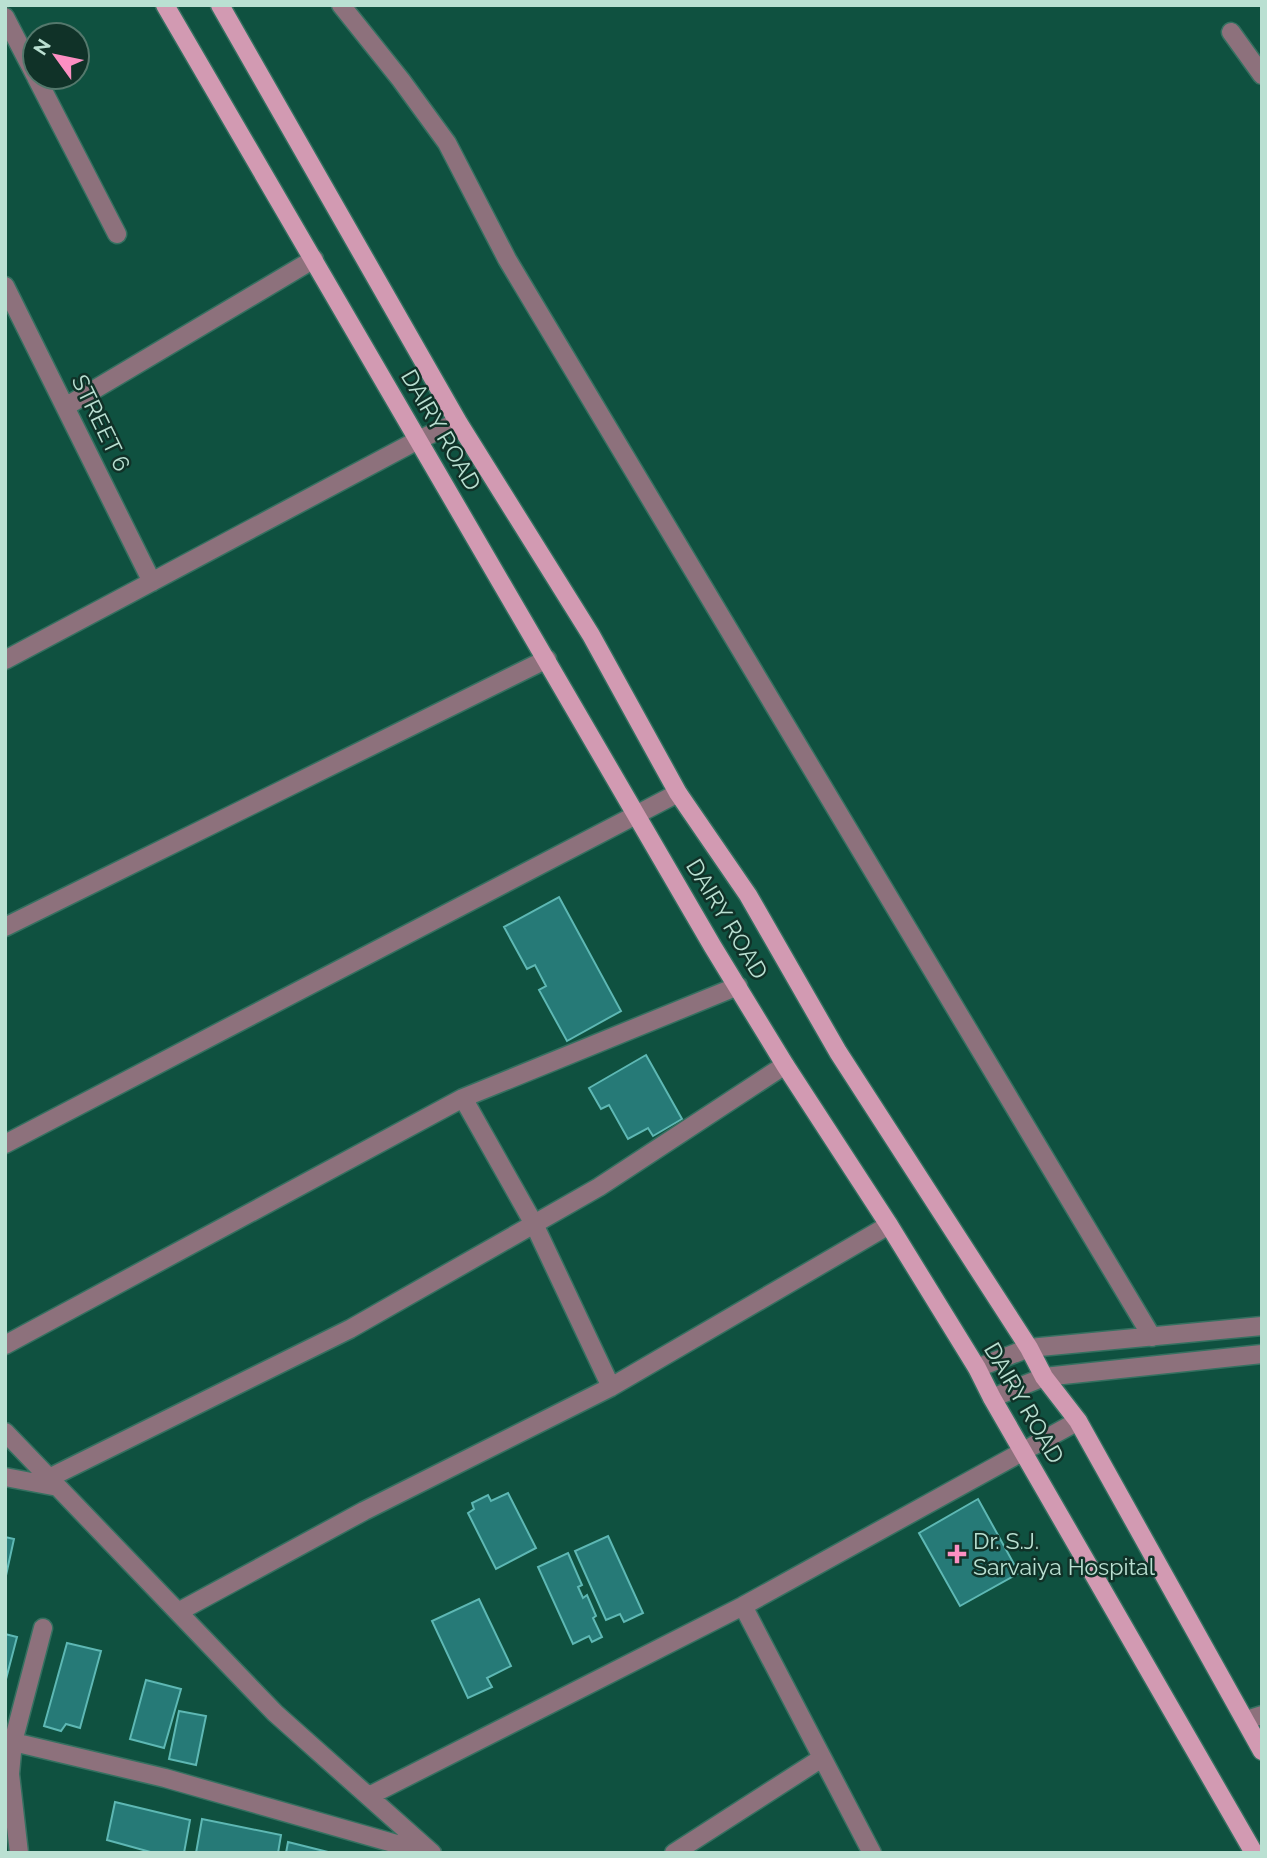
<svg xmlns="http://www.w3.org/2000/svg" width="1267" height="1858" viewBox="0 0 1267 1858" font-family="Raleway,sans-serif">
  <style>
    .building { fill: #267a77; stroke: #5eb8b4; stroke-width: 2 }
    .lines { fill: none; stroke-linecap: round; stroke-linejoin: round }
    .minor-casing { stroke: #357060; stroke-width: 21 }
    .major-casing { stroke: #357060; stroke-width: 21 }
    .minor { stroke: #8d717c; stroke-width: 18 }
    .major { stroke: #d29ab2; stroke-width: 18 }
    .poi-dot { fill: #fc8fc2; stroke: #103228; stroke-width: 2.5 }
    .labels { text-anchor: middle; stroke-width: 5; stroke-linejoin: round; paint-order: stroke }
    .street-label { font-size: 23px; fill: #bae0d2; stroke: #103228 }
    .poi-label { font-size: 23px; fill: #bae0d2; stroke: #103228; text-anchor: start }
  </style>
  <rect width="100%" height="100%" fill="#0f5140"/>
  <path class="building" d="M559 897 621 1011 567 1041 539 990 546 986 535 965 527 969 504 927Z
    M646 1055 682 1119 653 1136 648 1128 628 1139 609 1105 601 1109 589 1088Z
    M508 1493 536 1548 496 1569 468 1513 474 1509 472 1503 488 1495 491 1501Z
    M978 1499 1019 1573 960 1606 919 1533Z
    M608 1536 643 1613 624 1622 620 1614 606 1620 575 1551Z
    M5 1537 14 1539 5 1580Z
    M568 1553 582 1585 578 1587 583 1598 587 1595 596 1616 593 1618 602 1637 592 1642 589 1636 573 1644 538 1567Z
    M479 1599 511 1666 487 1678 492 1687 468 1698 432 1621Z
    M5 1634 17 1637 5 1683Z
    M67 1643 101 1651 80 1728 66 1724 61 1731 44 1726Z
    M146 1680 181 1689 164 1748 130 1739Z
    M179 1711 206 1716 196 1765 169 1759Z
    M115 1802 190 1820 184 1853H154L107 1840Z
    M202 1819 281 1835 278 1853H196Z
    M288 1842 332 1853H286Z"/>
  <g class="lines">
    <g class="minor-casing">
      <path id="minor" d="M341 5 401 80 447 143 507 259 1152 1337
        M5 17 35 75
        M1231 32 1262 75
        M36 77 117 234
        M5 286 152 582
        M65 407 314 259
        M5 660 418 440 458 422
        M5 927 547 659
        M463 1098 534 1224 611 1387
        M5 1144 678 793
        M5 1345 463 1098 738 986
        M977 1368 1029 1348 1262 1326
        M992 1398 1044 1377 1262 1354
        M5 1432 275 1713 432 1853
        M5 1477 58 1487
        M49 1478 350 1329 599 1187 785 1065
        M743 1606 872 1853
        M178 1612 364 1511 611 1387 889 1225
        M1246 1720 1262 1715
        M5 1740 165 1778 428 1853
        M369 1796 743 1606 1078 1421
        M19 1853 10 1774 13 1742 43 1628
        M674 1853 822 1758"/>
    </g>
    <g class="major-casing">
      <path id="major" d="M165 5 713 947 785 1065 889 1225 977 1368 992 1398 1254 1853
        M220 5 458 422 591 635 678 793 748 895 838 1052 1029 1348 1044 1377 1078 1421 1262 1751"/>
    </g>
    <use href="#minor" class="minor"/>
    <use href="#major" class="major"/>
  </g>
  <path class="poi-dot" d="M953.5 1543.5h7v7h7v7h-7v7h-7v-7h-7v-7h7z"/>
  <g class="labels">
    <g class="street-label">
      <text transform="translate(101 423) rotate(64)" y="8">STREET 6</text>
      <text transform="translate(441 430) rotate(60)" y="8">DAIRY ROAD</text>
      <text transform="translate(727 919) rotate(59)" y="8">DAIRY ROAD</text>
      <text transform="translate(1024 1403) rotate(60)" y="8">DAIRY ROAD</text>
    </g>
    <g class="poi-label">
      <text x="973" y="1549">Dr. S.J.<tspan x="973" dy="26">Sarvaiya Hospital</tspan></text>
    </g>
  </g>
  <rect width="1267" height="1858" fill="none" stroke="#bae0d2" stroke-width="14"/>
  <g transform="translate(56 56) rotate(303)"><circle r="33" fill="#103228" stroke="#54786c" stroke-width="2"/>
  <path d="M0-5L12 26L0 18L-12 26Z" fill="#fc8fc2"/>
  <text y="-10" font-size="19" font-weight="bold" text-anchor="middle" fill="#bae0d2">N</text>
  </g>
</svg>
